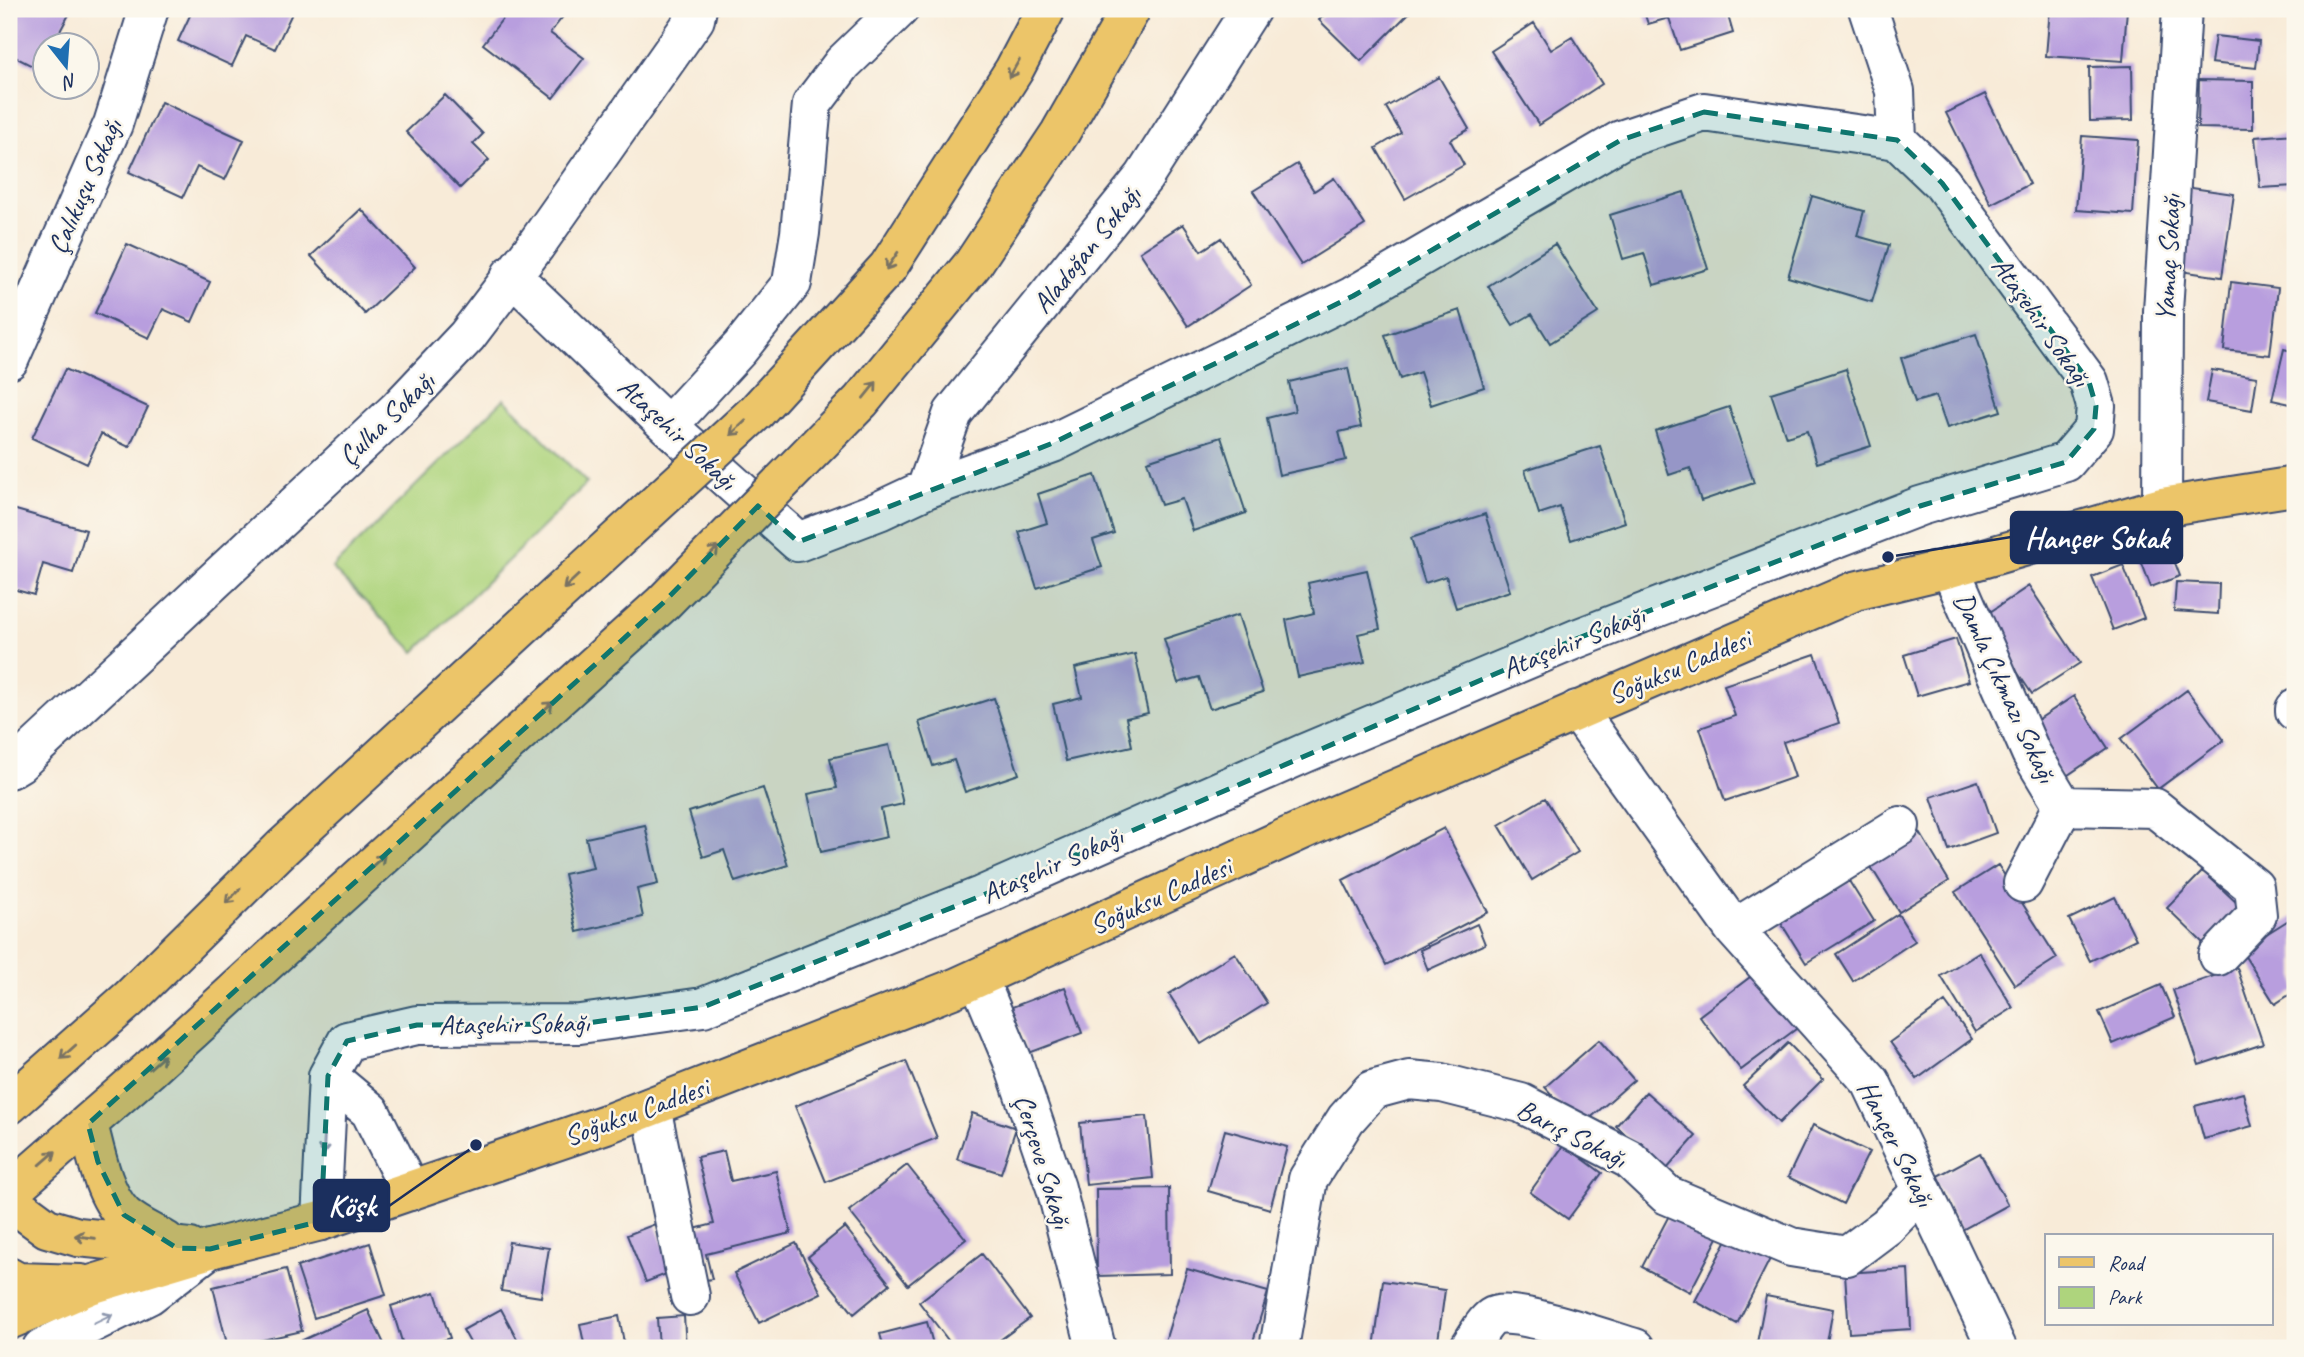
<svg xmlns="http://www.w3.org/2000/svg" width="2304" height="1357" viewBox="0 0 2304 1357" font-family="Caveat,sans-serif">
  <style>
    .green { fill: #aed47d; stroke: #64826e; stroke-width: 2 }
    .building { fill: #b89ede }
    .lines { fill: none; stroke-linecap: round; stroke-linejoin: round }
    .minor-casing { stroke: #3c4b70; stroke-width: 42 }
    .major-casing { stroke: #3c4b70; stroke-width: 42 }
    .highway-casing { stroke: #3c4b70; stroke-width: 42 }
    .minor { stroke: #fff; stroke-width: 38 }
    .major { stroke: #ecc569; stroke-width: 38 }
    .highway { stroke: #ecc569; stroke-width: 38 }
    .highway-bridge-casing { stroke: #3c4b70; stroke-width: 42; stroke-linecap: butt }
    .highway-bridge { stroke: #ecc569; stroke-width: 38 }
    .oneway { stroke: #797263 }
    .oneway2 { stroke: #8d97ae }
    .marked { fill: #0f766e; fill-opacity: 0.2; stroke: #0f766e; stroke-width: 5; stroke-dasharray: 14 9; stroke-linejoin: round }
    .labels { text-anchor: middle; stroke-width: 5; stroke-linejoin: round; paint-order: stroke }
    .street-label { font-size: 28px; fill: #1b2f5e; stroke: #fbf7ec }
    .leader { fill: none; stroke: #1b2f5e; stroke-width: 2.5 }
    .callout-dot { fill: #1b2f5e; stroke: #fbf7ec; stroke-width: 2.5 }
    .callout { fill: #1b2f5e; stroke: #1b2f5e; stroke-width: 2.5 }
    .callout-label { font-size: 30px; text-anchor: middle; font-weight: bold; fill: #fff }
  </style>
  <rect width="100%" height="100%" fill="#fbf7ec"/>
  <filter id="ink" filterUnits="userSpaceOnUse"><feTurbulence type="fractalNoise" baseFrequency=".0143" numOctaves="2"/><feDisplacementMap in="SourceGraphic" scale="14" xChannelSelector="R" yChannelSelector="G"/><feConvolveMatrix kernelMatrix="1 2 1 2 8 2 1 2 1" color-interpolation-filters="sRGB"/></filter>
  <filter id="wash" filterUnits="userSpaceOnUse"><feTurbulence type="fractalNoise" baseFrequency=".00686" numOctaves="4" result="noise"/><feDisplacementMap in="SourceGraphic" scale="28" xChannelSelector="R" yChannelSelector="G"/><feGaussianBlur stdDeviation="1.57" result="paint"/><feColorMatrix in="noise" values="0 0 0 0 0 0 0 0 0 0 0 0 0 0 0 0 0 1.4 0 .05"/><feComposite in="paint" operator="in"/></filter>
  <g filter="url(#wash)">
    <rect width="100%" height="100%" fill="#f8ebd8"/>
    <path class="green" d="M504 399 587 483 415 652 332 568Z"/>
    <g id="blocks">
      <path class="building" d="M9 9H72L52 46H46V59L40 70 9 54Z
        M193 9H294L275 49 246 36 232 66 178 41Z
        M510 9H569L550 33 584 58 553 98 483 44Z
        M1330 9H1404L1409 13 1361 61 1319 20Z
        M1643 9H1726L1733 33 1680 50 1669 18 1648 24Z
        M2050 9H2127L2123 61 2046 56Z
        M1534 23 1551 50 1572 37 1602 84 1539 125 1491 51Z
        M2215 36 2259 41 2256 68 2211 63Z
        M2132 66 2133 120 2090 121 2089 67Z
        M1439 77 1469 129 1450 140 1464 165 1405 199 1376 148 1401 133 1386 107Z
        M2199 80 2253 81V129L2198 128Z
        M1985 94 2030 184 1991 204 1946 113Z
        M445 95 483 134 473 144 489 160 460 188 406 132Z
        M161 102 244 140 225 180 197 167 183 197 129 172Z
        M2295 134V186L2260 188 2255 137Z
        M2082 136 2138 140 2133 214 2076 210Z
        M1297 164 1314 191 1334 178 1365 225 1301 265 1253 191Z
        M2185 187 2234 194 2222 277 2173 270Z
        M1684 192 1708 269 1654 285 1644 253 1623 259 1610 215Z
        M1812 196 1864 211 1857 236 1889 245 1872 302 1788 277Z
        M361 209 415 267 365 314 311 256Z
        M1183 224 1201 251 1221 238 1251 285 1188 326 1140 252Z
        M127 244 210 282 192 322 163 309 149 338 95 313Z
        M1555 244 1598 313 1550 343 1532 314 1513 325 1488 286Z
        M2231 282 2278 288 2270 355 2224 350Z
        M1460 310 1484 387 1431 405 1420 372 1400 379 1385 335Z
        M1976 334 2001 411 1947 428 1936 396 1915 402 1901 358Z
        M2284 349 2295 352V405L2272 400Z
        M1348 368 1361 427 1339 432 1346 460 1279 475 1267 418 1295 411 1289 382Z
        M65 369 148 407 129 447 101 434 87 464 32 438Z
        M1846 369 1871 446 1817 463 1807 431 1786 437 1771 393Z
        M2212 370 2257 377 2252 410 2206 402Z
        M1729 407 1754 483 1701 501 1690 468 1669 475 1655 431Z
        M1221 437 1246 513 1193 531 1182 499 1161 505 1147 461Z
        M1600 446 1625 522 1571 540 1560 507 1539 514 1525 470Z
        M1095 475 1114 533 1093 540 1102 567 1037 588 1019 532 1047 523 1038 494Z
        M9 508 86 530 73 573 43 564 34 595 9 588Z
        M1485 514 1510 591 1456 608 1446 576 1425 583 1411 538Z
        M2166 539 2180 576 2151 587 2137 550Z
        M2123 565 2144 618 2113 630 2092 577Z
        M1367 570 1380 629 1358 634 1365 662 1298 677 1286 620 1314 613 1308 583Z
        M2176 582 2219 584 2218 614 2174 611Z
        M2029 586 2080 663 2032 694 1981 618Z
        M1238 615 1263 692 1210 709 1199 677 1178 683 1164 639Z
        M1956 639 1969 681 1917 696 1904 655Z
        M1135 654 1148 713 1126 718 1132 746 1066 761 1053 704 1082 697 1075 668Z
        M1815 654 1839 723 1783 742 1795 777 1725 801 1700 728 1735 716 1724 685Z
        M2187 690 2224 740 2158 789 2121 739Z
        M2074 696 2108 748 2062 779 2027 727Z
        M994 698 1019 774 965 792 954 760 933 766 919 722Z
        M889 745 903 804 881 809 887 837 821 852 808 794 837 788 830 758Z
        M1978 781 1996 833 1949 850 1931 797Z
        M763 788 788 865 735 882 724 850 703 857 689 812Z
        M1545 798 1578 852 1532 880 1499 825Z
        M645 825 658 884 637 889 643 917 577 932 564 874 593 868 586 838Z
        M1444 828 1488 912 1386 965 1343 880Z
        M1919 831 1949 881 1899 912 1868 862Z
        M1998 865 2057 958 2015 985 1955 892Z
        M2203 871 2240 906 2204 944 2167 908Z
        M1849 881 1874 921 1806 963 1781 923Z
        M2115 897 2136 939 2090 961 2069 919Z
        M1898 914 1915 941 1853 981 1836 954Z
        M2295 916V991L2275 1004 2241 950Z
        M1477 924 1485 944 1428 970 1420 950Z
        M1979 952 2013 1008 1975 1032 1941 976Z
        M1235 953 1267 1003 1201 1044 1169 994Z
        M2237 968 2263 1044 2199 1065 2173 990Z
        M1758 971 1800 1026 1741 1070 1699 1016Z
        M2161 985 2175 1017 2113 1044 2099 1012Z
        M1065 987 1082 1033 1029 1053 1012 1007Z
        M1945 1002 1972 1039 1917 1079 1890 1042Z
        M1599 1040 1634 1080 1580 1127 1545 1087Z
        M1788 1043 1823 1079 1779 1123 1743 1086Z
        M906 1061 937 1138 826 1182 795 1106Z
        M1646 1092 1696 1136 1666 1170 1616 1126Z
        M2243 1093 2252 1126 2204 1139 2195 1106Z
        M972 1113 1016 1128 1001 1173 957 1159Z
        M1147 1116 1153 1178 1086 1185 1080 1123Z
        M1813 1125 1869 1152 1843 1204 1788 1177Z
        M1225 1130 1287 1147 1270 1209 1208 1191Z
        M1564 1145 1602 1173 1568 1219 1530 1192Z
        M724 1151 731 1181 776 1171 791 1233 706 1254 712 1279 699 1281 686 1231 714 1224 697 1157Z
        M1980 1153 2008 1205 1962 1230 1934 1178Z
        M907 1165 966 1239 908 1285 849 1211Z
        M1169 1188 1170 1274 1097 1276 1096 1189Z
        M1675 1204 1723 1228 1690 1292 1642 1267Z
        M655 1224 674 1271 646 1282 627 1235Z
        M845 1227 890 1284 854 1314 808 1257Z
        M1732 1230 1774 1251 1737 1324 1695 1301Z
        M509 1242 549 1248 541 1297 501 1291Z
        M370 1243 386 1295 314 1318 297 1267Z
        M796 1243 821 1293 759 1323 734 1273Z
        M982 1254 1030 1318 989 1348H954L919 1302Z
        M286 1269 302 1331 228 1348 213 1287Z
        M1187 1269 1268 1292 1251 1348H1163Z
        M1908 1269 1911 1329 1849 1333 1845 1273Z
        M1383 1281 1445 1290 1437 1348H1374Z
        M435 1292 450 1338 419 1348H404L391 1306Z
        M1766 1296 1833 1309 1826 1348H1756Z
        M501 1309 522 1348H473L463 1330Z
        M368 1310 386 1348H296L294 1344Z
        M619 1316 625 1348H585L580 1324Z
        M684 1316 686 1348H659L657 1318Z
        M927 1322 934 1348H884L880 1334Z"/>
    </g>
  </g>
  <g filter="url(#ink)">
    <use href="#blocks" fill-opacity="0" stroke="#3c4b70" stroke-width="2"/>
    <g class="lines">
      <g class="minor-casing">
        <path id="minor" d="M1868 9 1895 91 1897 140
          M9 360 113 124 149 9
          M668 426 740 348 792 283 800 233 812 104 843 63 899 9
          M926 489 953 413 1144 177 1251 9
          M2162 507 2163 311 2182 9
          M1950 568 2031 753 2063 806 2155 808 2254 887 2257 915 2218 956
          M2295 709V711
          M1577 710 1734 929 1871 1082 1997 1348
          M9 769 19 763 397 410 467 336 536 245 695 19 697 9
          M2023 883 2063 806
          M1734 929 1900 826
          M978 978 1012 1059 1056 1188 1096 1348
          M328 1076 370 1111 410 1191
          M651 1107 690 1296
          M321 1221 328 1076 347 1041 417 1025 580 1024 703 1007 981 896 1305 753 1576 639 1920 506 2066 462 2094 429 2096 406 2089 382 1942 183 1897 140 1704 112 1621 140 1353 296 1053 443 926 489 879 511 798 542 668 426 511 275
          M42 1348 149 1295 208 1250
          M1279 1348 1308 1179 1346 1119 1372 1090 1409 1080 1442 1083 1521 1103 1629 1159 1667 1195 1791 1247 1847 1256 1887 1226 1922 1190
          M1469 1348C1475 1340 1483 1323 1492 1317 1510 1305 1610 1341 1635 1348"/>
      </g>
      <g class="major-casing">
        <path id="major" d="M210 1249 321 1221 609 1123 955 988 1340 813 1855 591 1950 568 2162 507 2295 486"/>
      </g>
      <g class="highway-casing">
        <path id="highway" d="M9 1105 130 998 282 848
          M88 1124C95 1150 103 1195 124 1215 135 1225 153 1233 166 1241
          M9 1192 149 1070 326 908
          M9 1200 47 1228 78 1237 190 1248
          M9 1277 18 1282 81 1284
          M9 1320 90 1285 210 1249"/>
      </g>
      <use href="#minor" class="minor"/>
      <use href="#major" class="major"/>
      <use href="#highway" class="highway"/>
      <g class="highway-bridge-casing">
        <path id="highway-bridge" d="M282 848 757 411 888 267 1014 70 1046 9
          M326 908 663 603 861 401 973 264 1060 133 1131 9"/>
      </g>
      <use href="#highway-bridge" class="highway-bridge"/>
    </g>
    <defs><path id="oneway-shaft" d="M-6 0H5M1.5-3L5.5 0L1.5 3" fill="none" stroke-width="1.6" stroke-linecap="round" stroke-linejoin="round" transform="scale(1.75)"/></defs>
    <g class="oneway">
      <use href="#oneway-shaft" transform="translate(1014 69) rotate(120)"/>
      <use href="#oneway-shaft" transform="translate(892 261) rotate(124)"/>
      <use href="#oneway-shaft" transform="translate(870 390) rotate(-51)"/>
      <use href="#oneway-shaft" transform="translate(738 428) rotate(137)"/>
      <use href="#oneway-shaft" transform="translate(711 554) rotate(-46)"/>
      <use href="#oneway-shaft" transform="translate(571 582) rotate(137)"/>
      <use href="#oneway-shaft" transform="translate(545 709) rotate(-42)"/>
      <use href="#oneway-shaft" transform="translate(377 862) rotate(-42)"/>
      <use href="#oneway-shaft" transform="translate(233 896) rotate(135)"/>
      <use href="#oneway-shaft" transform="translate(68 1052) rotate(138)"/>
      <use href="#oneway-shaft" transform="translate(157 1062) rotate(-42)"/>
      <use href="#oneway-shaft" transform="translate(48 1158) rotate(-41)"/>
      <use href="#oneway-shaft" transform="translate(85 1237) rotate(-173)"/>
    </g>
    <g class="oneway2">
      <use href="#oneway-shaft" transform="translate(324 1144) rotate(93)"/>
      <use href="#oneway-shaft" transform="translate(103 1319) rotate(-26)"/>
    </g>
  </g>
  <path class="marked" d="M1704 112 1897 140 1942 183 2089 382 2096 406 2094 429 2066 462 1920 506 1576 639 981 896 703 1007 580 1024 417 1025 347 1041 328 1076 321 1221 210 1249 177 1248 124 1215 98 1162 88 1124 663 603 758 506 798 542 1053 443 1353 296 1621 140Z"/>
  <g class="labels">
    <g class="street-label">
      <text transform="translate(84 186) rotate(-66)" y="10">Çalıkuşu Sokağı</text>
      <text transform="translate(1086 249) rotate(-51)" y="10">Aladoğan Sokağı</text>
      <text transform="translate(2167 258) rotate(-87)" y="10">Yamaç Sokağı</text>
      <text transform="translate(2042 321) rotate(55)" y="10">Ataşehir Sokağı</text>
      <text transform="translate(386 418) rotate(-44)" y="10">Çulha Sokağı</text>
      <text transform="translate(678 433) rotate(43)" y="10">Ataşehir Sokağı</text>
      <text transform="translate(1573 641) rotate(-22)" y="10">Ataşehir Sokağı</text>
      <text transform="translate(1679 666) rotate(-23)" y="10">Soğuksu Caddesi</text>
      <text transform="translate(2006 687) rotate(65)" y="10">Damla Çıkmazı Sokağı</text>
      <text transform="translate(1052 864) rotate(-24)" y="10">Ataşehir Sokağı</text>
      <text transform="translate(1160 895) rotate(-24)" y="10">Soğuksu Caddesi</text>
      <text transform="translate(514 1023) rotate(-1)" y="10">Ataşehir Sokağı</text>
      <text transform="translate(636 1111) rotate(-20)" y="10">Soğuksu Caddesi</text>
      <text transform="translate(1572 1133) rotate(27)" y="10">Barış Sokağı</text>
      <text transform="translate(1897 1143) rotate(63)" y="10">Hançer Sokağı</text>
      <text transform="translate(1044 1161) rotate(73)" y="10">Çerçeve Sokağı</text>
    </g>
  </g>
  <path class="leader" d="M1888 557L2011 537M476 1145L389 1206"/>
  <g class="callout-dot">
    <circle cx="1888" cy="557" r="7"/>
    <circle cx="476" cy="1145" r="7"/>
  </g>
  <g class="callout">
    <rect x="2011" y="512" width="171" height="51" rx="7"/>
    <rect x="314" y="1180" width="75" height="51" rx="7"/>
  </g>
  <g class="callout-label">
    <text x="2097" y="548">Hançer Sokak</text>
    <text x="352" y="1216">Köşk</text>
  </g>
  <rect width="2304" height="1357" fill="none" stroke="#fbf7ec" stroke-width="35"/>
  <rect x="2045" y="1234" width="228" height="91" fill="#fbf7ec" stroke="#a1a7b3" stroke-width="2"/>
  <rect x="2059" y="1257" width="35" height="10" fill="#ecc569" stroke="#a1a7b3" stroke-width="2"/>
  <text x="2108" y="1270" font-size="21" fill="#1b2f5e">Road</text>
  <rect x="2059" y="1287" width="35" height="21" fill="#aed47d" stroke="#a1a7b3" stroke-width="2"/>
  <text x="2108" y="1304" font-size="21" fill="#1b2f5e">Park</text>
  <g transform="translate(66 66) rotate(163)"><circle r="33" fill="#fbf7ec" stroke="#a1a7b3" stroke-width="2"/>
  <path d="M0-5L12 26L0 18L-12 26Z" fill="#1f6fb2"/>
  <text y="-10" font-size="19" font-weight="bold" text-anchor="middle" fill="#1b2f5e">N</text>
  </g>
</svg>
